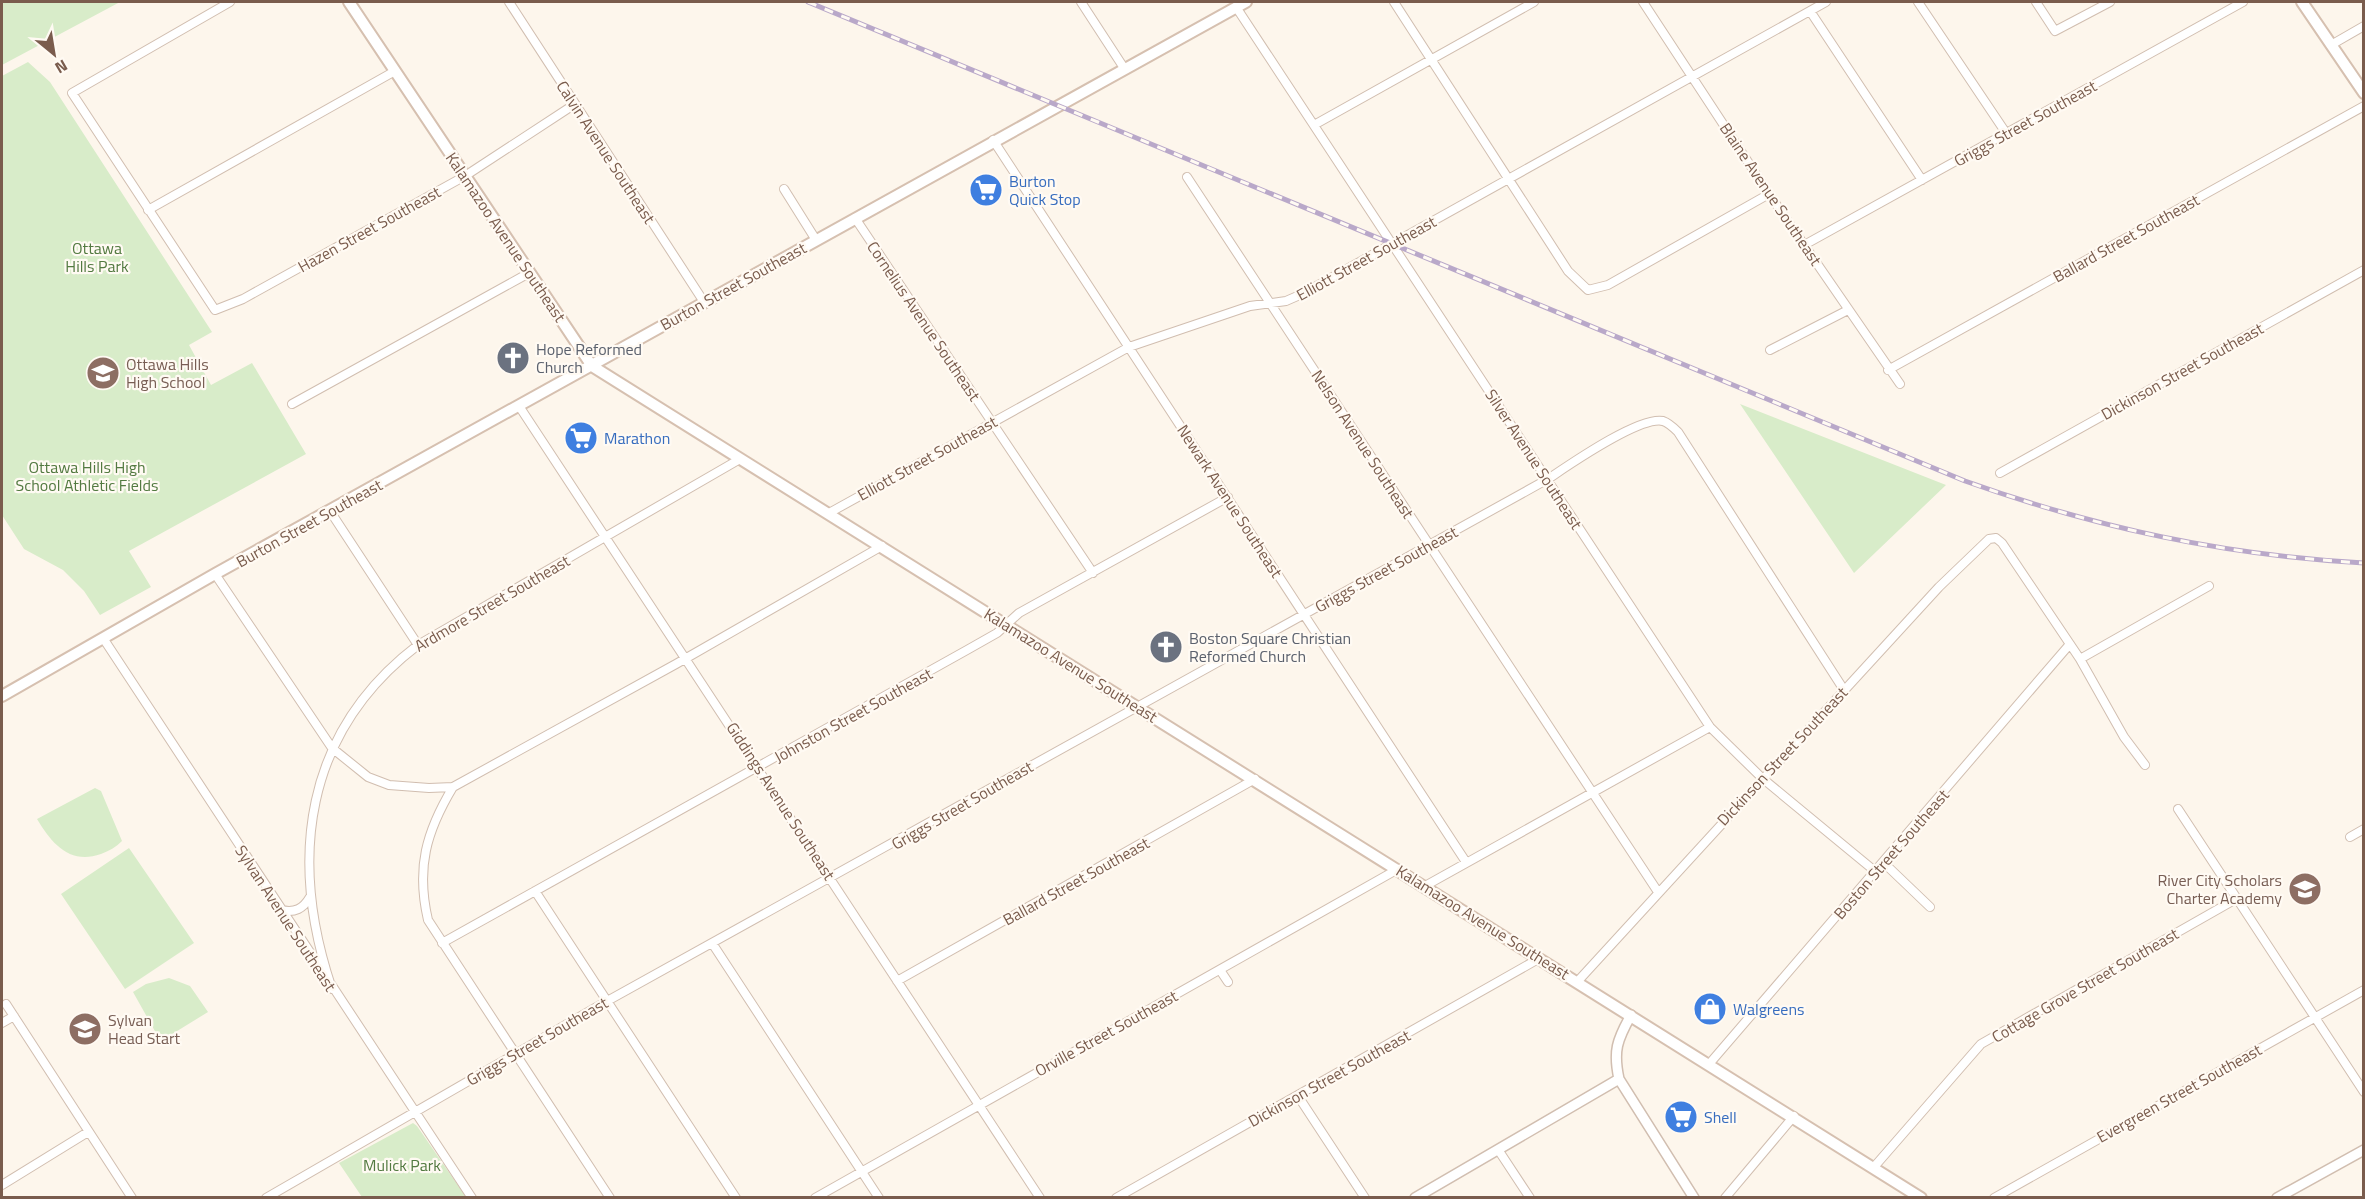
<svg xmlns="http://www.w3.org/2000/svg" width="2365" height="1199" viewBox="0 0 2365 1199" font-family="'Titillium Web',sans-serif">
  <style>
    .green { fill: #d8ecc9 }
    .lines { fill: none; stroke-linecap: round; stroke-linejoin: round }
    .minor-casing { stroke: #d1beb0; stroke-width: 10 }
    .tertiary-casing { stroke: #d1beb0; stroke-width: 12 }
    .secondary-casing { stroke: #d6c0b0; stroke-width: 14 }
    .minor { stroke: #fff; stroke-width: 8 }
    .tertiary { stroke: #fff; stroke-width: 9 }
    .secondary { stroke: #fff; stroke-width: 10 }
    .rail-casing { stroke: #b9a8c9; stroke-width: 5 }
    .rail { stroke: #fffaf3; stroke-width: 3; stroke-dasharray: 9; stroke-linecap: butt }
    .labels { text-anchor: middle; stroke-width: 4.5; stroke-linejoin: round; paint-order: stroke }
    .street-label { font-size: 16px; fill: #7a5c4d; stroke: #fffaf3 }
    .shop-label { font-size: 16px; fill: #366cbe; stroke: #fffaf3; text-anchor: start }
    .park-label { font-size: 16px; fill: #537a41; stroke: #fffaf3 }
    .worship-label { font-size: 16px; fill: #5b616d; stroke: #fffaf3; text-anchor: start }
    .education-label { font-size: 16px; fill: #785e54; stroke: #fffaf3; text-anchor: start }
  </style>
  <rect width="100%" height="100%" fill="#fdf6ec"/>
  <path class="green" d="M2 2H120L2 65Z
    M28 62 50 82 212 332 189 345 211 385 252 363 306 454 129 551 151 587 100 615 84 591 63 570 24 549 2 515V76Z
    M1740 404 1946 485 1854 573Z
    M95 788 101 791 122 841C116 847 109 851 101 854 70 865 52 844 37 819Z
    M129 848 194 943 125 989 61 894Z
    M169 978 190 986 208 1012 169 1036 156 1033 133 992 146 984Z
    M413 1123 417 1126 466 1197H362L339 1163Z"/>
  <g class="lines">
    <g class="minor-casing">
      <path id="minor" d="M230 2 72 93 215 310 243 299 465 176 575 104
        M509 2 704 302
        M1081 2 1124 68
        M1394 2 1568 271 1588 290 1608 285 1769 194
        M1643 2 1769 194 1900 384
        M1918 2 2006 133
        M2036 2 2055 31 2110 2
        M1236 7 1710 727 1762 778 1876 872
        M1810 11 1922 180
        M2331 45 2364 26
        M1314 125 1534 2
        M993 140 1466 862
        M1187 177 1658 892
        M784 189 816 240
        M148 210 395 71
        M855 218 1093 573
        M1806 244 2243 2
        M1770 350 1848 310
        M1888 370 2364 106
        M292 404 529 273
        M519 406 1040 1198
        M2000 473 2364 270
        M330 511 418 645
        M829 513 1129 347 1250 306 1286 301 1302 294 1826 2
        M215 574 332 748 368 777 389 785 429 788 453 787 676 664 882 546
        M103 638 472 1198
        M2080 659 2209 586
        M453 787C426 832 416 868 428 920L610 1198
        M2178 809 2364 1092
        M2350 837 2364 829
        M1884 863 1930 907
        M1425 886 1710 727
        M535 891 736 1198
        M281 910C295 913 303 909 310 897
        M442 943 967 650 997 633 1019 613 1228 497
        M712 943 879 1198
        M1220 970 1228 982
        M897 981 1255 779
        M1578 981 1939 587 1989 539 1996 538 2002 543 2080 659 2124 737 2145 765
        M332 989C288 859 304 732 418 645L740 459
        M6 1004 132 1198
        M2 1023 14 1016
        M1710 1063 2070 644
        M1298 1096 1365 1198
        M1499 1151 1530 1198
        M1874 1167 1981 1044 2236 899
        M2 1185 88 1132
        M266 1198 600 1005 1548 479C1569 465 1639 416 1663 421 1669 423 1673 427 1678 432L1844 690
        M815 1198 1398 869
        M1116 1198 1540 958
        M1725 1198 1794 1116
        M1994 1198 2364 990"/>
    </g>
    <g class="tertiary-casing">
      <path id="tertiary" d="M1631 1015C1617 1040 1613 1051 1619 1079L1694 1198
        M1415 1198 1619 1079
        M2277 1198 2364 1150"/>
    </g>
    <g class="secondary-casing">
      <path id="secondary" d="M349 2 592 366 1921 1198
        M2302 2 2364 93
        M2 696 215 574 1246 2"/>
    </g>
    <use href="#minor" class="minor"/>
    <use href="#tertiary" class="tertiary"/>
    <use href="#secondary" class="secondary"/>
    <g class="rail-casing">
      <path id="rail" d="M808 2 1965 481C2097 528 2223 555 2364 563"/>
    </g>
    <use href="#rail" class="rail"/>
  </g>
  <defs>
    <g id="supermarket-disc" transform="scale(1.725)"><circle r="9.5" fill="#3f7fe0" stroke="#fffaf3"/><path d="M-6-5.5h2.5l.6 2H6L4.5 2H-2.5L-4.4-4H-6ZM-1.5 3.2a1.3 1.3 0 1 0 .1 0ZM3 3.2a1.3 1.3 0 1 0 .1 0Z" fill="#fff"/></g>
    <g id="church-disc" transform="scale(1.725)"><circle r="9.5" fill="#6b7280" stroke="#fffaf3"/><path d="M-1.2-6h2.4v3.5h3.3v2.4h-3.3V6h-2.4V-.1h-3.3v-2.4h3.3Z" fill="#fff"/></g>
    <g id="school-disc" transform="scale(1.725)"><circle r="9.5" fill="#8d6e63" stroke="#fffaf3"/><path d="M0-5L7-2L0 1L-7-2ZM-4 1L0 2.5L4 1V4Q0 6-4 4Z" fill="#fff"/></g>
    <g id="shop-disc" transform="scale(1.725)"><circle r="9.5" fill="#3f7fe0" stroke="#fffaf3"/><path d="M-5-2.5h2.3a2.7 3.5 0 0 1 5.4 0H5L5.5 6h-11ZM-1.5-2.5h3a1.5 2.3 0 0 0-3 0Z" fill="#fff"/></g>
  </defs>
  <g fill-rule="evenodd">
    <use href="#supermarket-disc" x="986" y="190"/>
    <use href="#church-disc" x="513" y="358"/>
    <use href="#school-disc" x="103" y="373"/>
    <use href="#supermarket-disc" x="581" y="438"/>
    <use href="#church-disc" x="1166" y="647"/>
    <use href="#school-disc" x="2305" y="889"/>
    <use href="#shop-disc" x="1710" y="1009"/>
    <use href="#school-disc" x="85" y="1029"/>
    <use href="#supermarket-disc" x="1681" y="1117"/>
  </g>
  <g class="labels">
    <g class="street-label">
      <text transform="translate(2025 123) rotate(-29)" y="6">Griggs Street Southeast</text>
      <text transform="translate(606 152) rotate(57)" y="6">Calvin Avenue Southeast</text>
      <text transform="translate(1771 194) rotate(56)" y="6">Blaine Avenue Southeast</text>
      <text transform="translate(369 229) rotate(-29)" y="6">Hazen Street Southeast</text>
      <text transform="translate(506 237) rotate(56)" y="6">Kalamazoo Avenue Southeast</text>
      <text transform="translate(2126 238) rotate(-29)" y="6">Ballard Street Southeast</text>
      <text transform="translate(1366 258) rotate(-29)" y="6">Elliott Street Southeast</text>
      <text transform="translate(733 286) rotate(-29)" y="6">Burton Street Southeast</text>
      <text transform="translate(924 321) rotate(56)" y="6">Cornelius Avenue Southeast</text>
      <text transform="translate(2182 371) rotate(-29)" y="6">Dickinson Street Southeast</text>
      <text transform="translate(1363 444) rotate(57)" y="6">Nelson Avenue Southeast</text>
      <text transform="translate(927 458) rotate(-29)" y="6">Elliott Street Southeast</text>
      <text transform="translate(1534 459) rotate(57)" y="6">Silver Avenue Southeast</text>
      <text transform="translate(1230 501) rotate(57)" y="6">Newark Avenue Southeast</text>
      <text transform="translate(309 523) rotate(-29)" y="6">Burton Street Southeast</text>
      <text transform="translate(1386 569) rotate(-29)" y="6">Griggs Street Southeast</text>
      <text transform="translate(492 603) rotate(-30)" y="6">Ardmore Street Southeast</text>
      <text transform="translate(1071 665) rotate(32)" y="6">Kalamazoo Avenue Southeast</text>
      <text transform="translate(853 715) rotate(-29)" y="6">Johnston Street Southeast</text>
      <text transform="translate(1782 756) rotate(-47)" y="6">Dickinson Street Southeast</text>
      <text transform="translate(781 801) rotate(57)" y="6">Giddings Avenue Southeast</text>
      <text transform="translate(962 805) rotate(-30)" y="6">Griggs Street Southeast</text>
      <text transform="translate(1891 854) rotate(-49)" y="6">Boston Street Southeast</text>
      <text transform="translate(1076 881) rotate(-29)" y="6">Ballard Street Southeast</text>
      <text transform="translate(286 918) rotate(57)" y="6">Sylvan Avenue Southeast</text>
      <text transform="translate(1483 922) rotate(32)" y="6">Kalamazoo Avenue Southeast</text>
      <text transform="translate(2085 985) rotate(-30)" y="6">Cottage Grove Street Southeast</text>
      <text transform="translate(1106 1033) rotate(-29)" y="6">Orville Street Southeast</text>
      <text transform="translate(537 1041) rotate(-30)" y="6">Griggs Street Southeast</text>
      <text transform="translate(1329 1078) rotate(-29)" y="6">Dickinson Street Southeast</text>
      <text transform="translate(2179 1093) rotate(-29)" y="6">Evergreen Street Southeast</text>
    </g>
    <g class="shop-label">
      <text x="1009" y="187">Burton<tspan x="1009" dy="18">Quick Stop</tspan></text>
      <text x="604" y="444">Marathon</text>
      <text x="1733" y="1015">Walgreens</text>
      <text x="1704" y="1123">Shell</text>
    </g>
    <g class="park-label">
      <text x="97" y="254">Ottawa<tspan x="97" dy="18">Hills Park</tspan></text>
      <text x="87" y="473">Ottawa Hills High<tspan x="87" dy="18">School Athletic Fields</tspan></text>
      <text x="402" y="1171">Mulick Park</text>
    </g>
    <g class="worship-label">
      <text x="536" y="355">Hope Reformed<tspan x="536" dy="18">Church</tspan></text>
      <text x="1189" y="644">Boston Square Christian<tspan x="1189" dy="18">Reformed Church</tspan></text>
    </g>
    <g class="education-label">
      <text x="126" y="370">Ottawa Hills<tspan x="126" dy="18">High School</tspan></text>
      <text x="2282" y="886" text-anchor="end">River City Scholars<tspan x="2282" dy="18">Charter Academy</tspan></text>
      <text x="108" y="1026">Sylvan<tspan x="108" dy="18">Head Start</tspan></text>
    </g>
  </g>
  <rect width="2365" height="1199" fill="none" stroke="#7a5c4d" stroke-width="6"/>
  <g transform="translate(54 54) rotate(150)" stroke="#fffaf3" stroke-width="4.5" paint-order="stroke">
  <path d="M0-4.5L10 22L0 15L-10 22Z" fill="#7a5c4d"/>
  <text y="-9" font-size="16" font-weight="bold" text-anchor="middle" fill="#7a5c4d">N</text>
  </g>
</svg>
